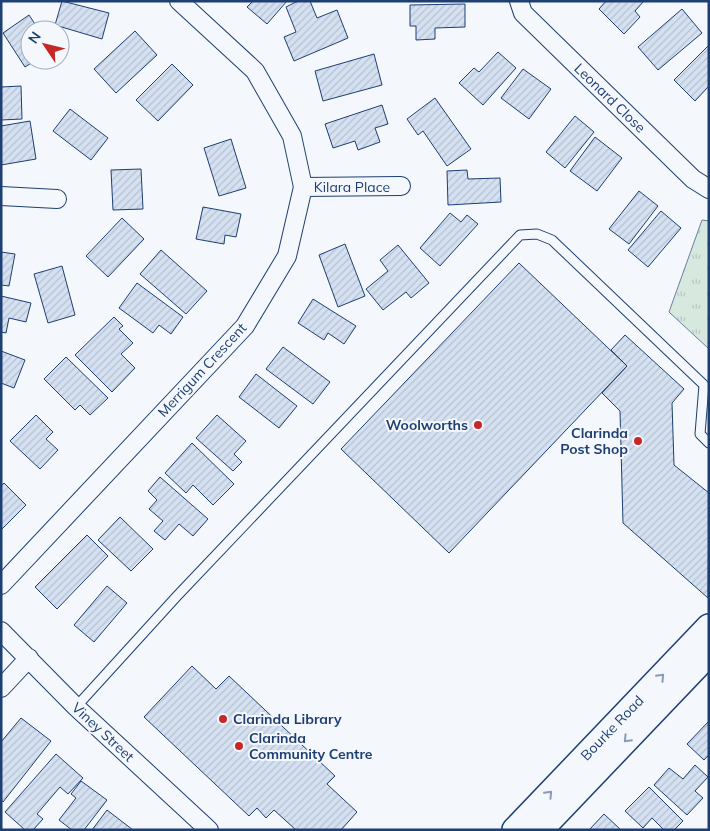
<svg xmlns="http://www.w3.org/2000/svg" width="710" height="831" viewBox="0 0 710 831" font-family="Mulish,sans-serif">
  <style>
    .park { fill: url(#park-tufts); stroke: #687fa3 }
    .building { fill: url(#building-hatch); stroke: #1d3f73 }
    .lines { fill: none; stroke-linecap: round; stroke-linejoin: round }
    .lane-casing { stroke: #1d3f73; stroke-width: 11 }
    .street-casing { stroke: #1d3f73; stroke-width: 20 }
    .secondary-casing { stroke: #1d3f73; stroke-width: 28 }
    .lane { stroke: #f4f7fb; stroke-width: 9 }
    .street { stroke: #f4f7fb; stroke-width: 18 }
    .secondary { stroke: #f4f7fb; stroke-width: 25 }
    .oneway { stroke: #889bb7 }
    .poi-dot { fill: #c62828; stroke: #f4f7fb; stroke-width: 2 }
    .labels { text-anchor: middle; stroke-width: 4; stroke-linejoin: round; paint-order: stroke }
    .street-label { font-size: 14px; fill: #1d3f73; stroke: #f4f7fb }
    .poi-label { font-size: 14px; font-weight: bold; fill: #1d3f73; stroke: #f4f7fb; text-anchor: end }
  </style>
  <defs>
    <pattern id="park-tufts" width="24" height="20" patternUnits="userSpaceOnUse" patternTransform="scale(1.25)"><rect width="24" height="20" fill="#d7e8df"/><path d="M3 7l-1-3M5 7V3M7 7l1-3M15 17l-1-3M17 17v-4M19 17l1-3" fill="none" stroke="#b8c8c3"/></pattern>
    <pattern id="building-hatch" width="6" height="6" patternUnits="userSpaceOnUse" patternTransform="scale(1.25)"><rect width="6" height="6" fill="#d5e0f0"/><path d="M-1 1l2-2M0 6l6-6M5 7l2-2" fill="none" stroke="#b6c1d1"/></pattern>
  </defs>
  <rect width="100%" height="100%" fill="#f4f7fb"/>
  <path class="park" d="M702 220 709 221V349L669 312Z"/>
  <path class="building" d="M62 1 109 13 102 39 55 25Z
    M253 1H287L267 24 247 7Z
    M298 1H310L317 18 337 10 348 38 294 61 284 37 296 32 286 7Z
    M606 1H644L635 11 640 17 624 34 599 9Z
    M465 4V27L435 28V39L416 40V26H410V5Z
    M682 9 702 33 658 70 638 47Z
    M29 15 39 30H30V60H36L25 67 3 33Z
    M135 31 157 55 116 93 94 69Z
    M709 45V86L695 101 674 80Z
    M498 52 516 68 483 105 459 83 474 68 479 72Z
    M374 54 382 85 323 101 315 71Z
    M172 64 193 85 158 121 136 100Z
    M523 69 551 89 529 119 501 98Z
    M21 86 22 119 1 120V87Z
    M435 98 471 149 447 166 423 131 418 135 407 119Z
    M382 105 388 124 375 128 380 142 358 150 355 141 333 148 325 124Z
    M70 109 108 138 91 160 53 131Z
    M575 116 594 132 565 168 546 152Z
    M30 121 36 159 1 165V126Z
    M595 137 622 158 597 191 570 171Z
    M231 139 246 188 219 196 204 148Z
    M141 169 143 209 113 210 111 170Z
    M467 170 468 179 500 178 501 202 448 205 447 171Z
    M639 191 658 206 629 244 609 229Z
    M203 207 241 214 236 237 225 235 224 244 196 239Z
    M661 211 681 228 648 267 628 250Z
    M450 213 461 222 467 215 478 224 440 266 420 248Z
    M122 218 144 239 108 277 86 256Z
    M345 244 365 296 338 307 319 255Z
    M398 245 429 283 411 298 406 292 383 310 366 289 388 271 380 260Z
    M161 250 207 291 186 314 140 274Z
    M1 252 15 254 9 286 1 285Z
    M519 263 627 366 449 553 341 449Z
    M62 266 75 315 48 323 34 274Z
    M137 283 183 317 171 334 159 325 153 333 119 308Z
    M1 296 31 303 26 322 9 318 6 333 1 332Z
    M313 299 356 326 344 344 328 333 324 340 298 323Z
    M114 317 123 326 119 329 133 343 121 354 135 368 112 392 75 355Z
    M625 335 684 389 672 403 674 465 709 493 708 598 623 523 620 411 602 393 627 366 611 350Z
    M283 347 330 382 313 404 266 369Z
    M1 351 25 360 14 388 1 383Z
    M66 357 108 398 90 415 80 405 75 410 44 379Z
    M256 374 297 406 279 428 239 397Z
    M36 415 53 432 46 439 58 450 40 469 10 441Z
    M217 415 246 441 234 454 242 462 233 471 196 438Z
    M192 443 234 484 213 505 193 485 186 493 165 473Z
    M160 477 208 519 193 536 179 524 165 540 154 531 163 521 149 509 157 500 148 491Z
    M4 483 26 505 1 530V486Z
    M120 517 153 549 131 571 98 540Z
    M87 535 108 556 57 609 35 587Z
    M107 586 127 603 94 642 74 625Z
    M192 666 216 689 229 676 335 776 327 784 357 812 341 830H296L274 810 266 818 257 808 249 816 144 717Z
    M21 718 51 741 3 802 1 800V742Z
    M709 721V755L704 760 687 744Z
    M56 754 83 778 68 794 60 787 37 814 43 819 33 830H25L5 812Z
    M695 765 708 777 695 791 703 798 687 815 654 785 669 768 683 779Z
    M81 781 107 800 84 830H72L59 820 76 798 71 794Z
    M649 787 683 821 674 830H664L652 818 643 828 625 811Z
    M107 810 133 830H92Z
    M604 814 621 830H589Z"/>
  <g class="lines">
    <g class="lane-casing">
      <path id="lane" d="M76 707 177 596 520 235 537 234 552 240 704 385 700 434 709 443"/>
    </g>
    <g class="street-casing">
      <path id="street" d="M519 1 523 13 693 179 709 189
        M303 187 401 186
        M1 196 57 199
        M1 585 245 326 287 256 303 187 292 136 255 71 179 1
        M1 631 76 707 209 830
        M1 688 29 658"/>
    </g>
    <g class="secondary-casing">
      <path id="secondary" d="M515 830 709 627
        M540 830 709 653"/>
    </g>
    <use href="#lane" class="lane"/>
    <use href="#street" class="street"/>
    <use href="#secondary" class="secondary"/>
  </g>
  <defs><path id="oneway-chevron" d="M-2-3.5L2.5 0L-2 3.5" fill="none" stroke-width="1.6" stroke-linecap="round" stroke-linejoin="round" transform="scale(1.25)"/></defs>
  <g class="oneway">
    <use href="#oneway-chevron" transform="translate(661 677) rotate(-46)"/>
    <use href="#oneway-chevron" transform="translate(627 739) rotate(134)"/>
    <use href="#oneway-chevron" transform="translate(549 794) rotate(-46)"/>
  </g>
  <g class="poi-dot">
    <circle cx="478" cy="425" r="5"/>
    <circle cx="638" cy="441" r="5"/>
    <circle cx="223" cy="719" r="5"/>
    <circle cx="239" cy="746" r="5"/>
  </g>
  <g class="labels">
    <g class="street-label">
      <text transform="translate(610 98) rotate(44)" y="5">Leonard Close</text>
      <text x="352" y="192">Kilara Place</text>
      <text transform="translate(202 370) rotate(-47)" y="5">Merrigum Crescent</text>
      <text transform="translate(612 728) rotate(-46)" y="5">Bourke Road</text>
      <text transform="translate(103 732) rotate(43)" y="5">Viney Street</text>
    </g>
    <g class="poi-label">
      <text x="468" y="430">Woolworths</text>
      <text x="628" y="438">Clarinda<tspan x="628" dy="16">Post Shop</tspan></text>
      <text x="233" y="724" text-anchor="start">Clarinda Library</text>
      <text x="249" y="743" text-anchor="start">Clarinda<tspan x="249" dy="16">Community Centre</tspan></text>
    </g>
  </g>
  <rect width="710" height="831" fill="none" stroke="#1d3f73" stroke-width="5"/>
  <g transform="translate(45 45) rotate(305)"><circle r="24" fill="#f4f7fb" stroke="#9eadc5"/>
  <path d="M0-4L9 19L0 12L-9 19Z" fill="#c62828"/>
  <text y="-8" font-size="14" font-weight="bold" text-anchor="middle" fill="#1d3f73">N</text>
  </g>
</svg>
